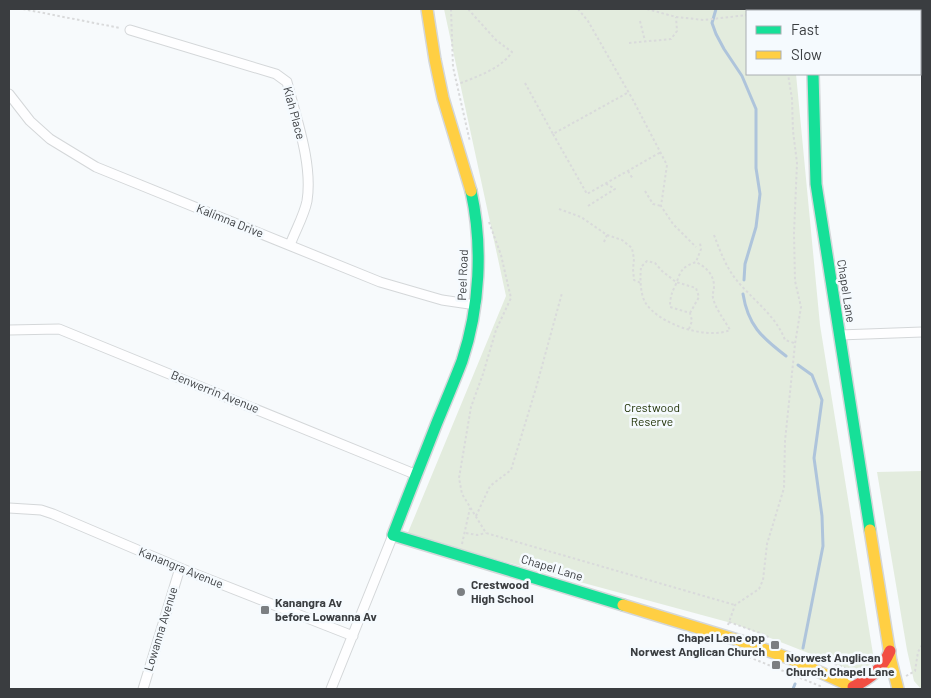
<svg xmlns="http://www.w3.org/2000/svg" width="931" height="698" viewBox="0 0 931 698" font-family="Barlow,sans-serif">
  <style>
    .green { fill: #e3ecde }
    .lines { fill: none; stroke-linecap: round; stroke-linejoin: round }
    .stream { stroke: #aec4db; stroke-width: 3 }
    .street-casing { stroke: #d4d7d9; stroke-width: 11 }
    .fast-casing { stroke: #d4d7d9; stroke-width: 14 }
    .slow-casing { stroke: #d4d7d9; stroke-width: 14 }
    .jam-casing { stroke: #d4d7d9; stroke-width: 14 }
    .path { stroke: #d9dadb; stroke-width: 2; stroke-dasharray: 2.5 2.5; stroke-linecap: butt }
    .street { stroke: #fefeff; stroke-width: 9 }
    .fast { stroke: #16e098; stroke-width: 11 }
    .slow { stroke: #ffcf43; stroke-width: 11 }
    .jam { stroke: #f24e42; stroke-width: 11 }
    .poi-dot { fill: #7c7f82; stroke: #f5fafe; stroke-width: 2 }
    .labels { text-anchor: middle; stroke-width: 5; stroke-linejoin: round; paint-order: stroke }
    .street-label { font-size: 12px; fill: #3a3d40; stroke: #f5fafe }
    .park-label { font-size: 12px; fill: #213307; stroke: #f5fafe }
    .poi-label { font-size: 12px; font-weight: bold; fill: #3a3d40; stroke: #f5fafe; text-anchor: start }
  </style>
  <rect width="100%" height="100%" fill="#f7fafc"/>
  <path class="green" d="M444 9H798V11H747V74H796L820 325 873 654 870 665 864 669 854 671 735 624 407 535 506 296Z
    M922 471V689H921L914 681 907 650 877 472Z"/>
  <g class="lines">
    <path class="stream" d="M716 9 712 23 716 34 724 49 742 76 756 109V168L760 194 756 227 745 264 744 280
      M743 294C748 325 761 337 786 356
      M798 365 812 375 822 400 814 458 822 516 823 546 803 648
      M793 689 795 684"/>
    <g class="street-casing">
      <path id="street" d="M130 30 276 74 287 82C296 118 313 164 307 201 304 216 295 231 290 245
        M9 94 30 121 50 139 96 167 380 282 442 300 476 305
        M9 330 59 329 417 475
        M839 335 922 332
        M9 508 41 510 53 514 180 568 353 636
        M143 689 180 568
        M331 689 393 535"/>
    </g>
    <g class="fast-casing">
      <path id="fast" d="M813 74 816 184 870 530
        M471 191C483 246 480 307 462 361 454 382 445 403 436 425 422 461 407 498 393 535L623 605"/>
    </g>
    <g class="slow-casing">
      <path id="slow" d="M427 9 435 60 443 98 471 191
        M813 9V11
        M870 530 891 661 898 689
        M623 605 744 642 791 659 857 689"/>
    </g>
    <g class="jam-casing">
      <path id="jam" d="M853 687C871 678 882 669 890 651"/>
    </g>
    <path class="path" d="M23 9 120 28
      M451 9 453 67 470 142
      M578 9 588 21 633 100 667 165 661 206 673 224 696 247
      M647 9 676 17 704 20 747 15
      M789 11V9
      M640 21 645 41
      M629 43 671 39 677 31 676 17
      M525 83 553 134 629 92
      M456 85C475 77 500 70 512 52L496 40 468 9
      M553 134 587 194 661 152
      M628 171 633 179
      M645 191 653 204 661 206
      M588 206 615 189 605 183
      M559 209 581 217 607 235 622 240 632 248 634 259 633 269 634 280 641 283
      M489 222 501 255 511 298 496 330 483 374 471 407 459 478 462 494 486 533 735 605
      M714 235C719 248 724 262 732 274 748 297 775 313 785 340L794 343
      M604 242 607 235
      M690 313 699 297 696 288 676 282 662 271 655 263 647 261 641 267C640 277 640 293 645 302 658 324 706 340 730 330 724 319 716 310 713 298 712 294 714 291 714 286 714 275 706 267 696 262
      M689 329 692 321 690 313 670 307C670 297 672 292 676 284 681 270 682 267 696 262L701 249 700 243
      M476 516 490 486 511 470 536 388 562 293
      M466 533 477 535 486 533
      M462 544 470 508
      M729 622 763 634 770 638
      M728 625 735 605 759 589 763 580 767 544 784 488 785 441 795 344 801 307 795 281 794 233 797 163 793 131 792 99 788 74
      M749 657 820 686 819 689
      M816 657 856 672
      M906 676 915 671 918 652 922 645"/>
    <use href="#street" class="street"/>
    <use href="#fast" class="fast"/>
    <use href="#slow" class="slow"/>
    <use href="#jam" class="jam"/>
  </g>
  <g class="poi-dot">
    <circle cx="461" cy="592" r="5"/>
    <rect x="260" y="605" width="10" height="10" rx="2.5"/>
    <rect x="770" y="640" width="10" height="10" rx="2.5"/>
    <rect x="771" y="660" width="10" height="10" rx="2.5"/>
  </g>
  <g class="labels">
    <g class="street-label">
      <text transform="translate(294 113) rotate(75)" y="4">Kiah Place</text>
      <text transform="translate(230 221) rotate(22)" y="4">Kalimna Drive</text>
      <text transform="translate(463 275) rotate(-88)" y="4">Peel Road</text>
      <text transform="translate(846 291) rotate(81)" y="4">Chapel Lane</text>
      <text transform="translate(215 392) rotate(22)" y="4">Benwerrin Avenue</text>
      <text transform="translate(181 568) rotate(22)" y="4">Kanangra Avenue</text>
      <text transform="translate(552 568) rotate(17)" y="4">Chapel Lane</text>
      <text transform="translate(161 629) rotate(-73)" y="4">Lowanna Avenue</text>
    </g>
    <g class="park-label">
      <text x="652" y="412">Crestwood<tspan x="652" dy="14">Reserve</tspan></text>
    </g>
    <g class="poi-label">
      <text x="471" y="589">Crestwood<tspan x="471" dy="14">High School</tspan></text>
      <text x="275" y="607">Kanangra Av<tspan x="275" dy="14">before Lowanna Av</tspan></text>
      <text x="765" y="642" text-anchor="end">Chapel Lane opp<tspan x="765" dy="14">Norwest Anglican Church</tspan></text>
      <text x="786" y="662">Norwest Anglican<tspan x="786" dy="14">Church, Chapel Lane</tspan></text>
    </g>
  </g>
  <rect width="931" height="698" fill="none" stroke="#3a3d40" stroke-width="20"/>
  <rect x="746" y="10" width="175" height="65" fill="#f5fafe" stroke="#aaaeb2"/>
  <rect x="756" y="26" width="25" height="8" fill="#16e098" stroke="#aaaeb2"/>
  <text x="791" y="35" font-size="15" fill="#3a3d40">Fast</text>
  <rect x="756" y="51" width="25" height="8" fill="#ffcf43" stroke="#aaaeb2"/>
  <text x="791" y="60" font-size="15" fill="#3a3d40">Slow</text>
</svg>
